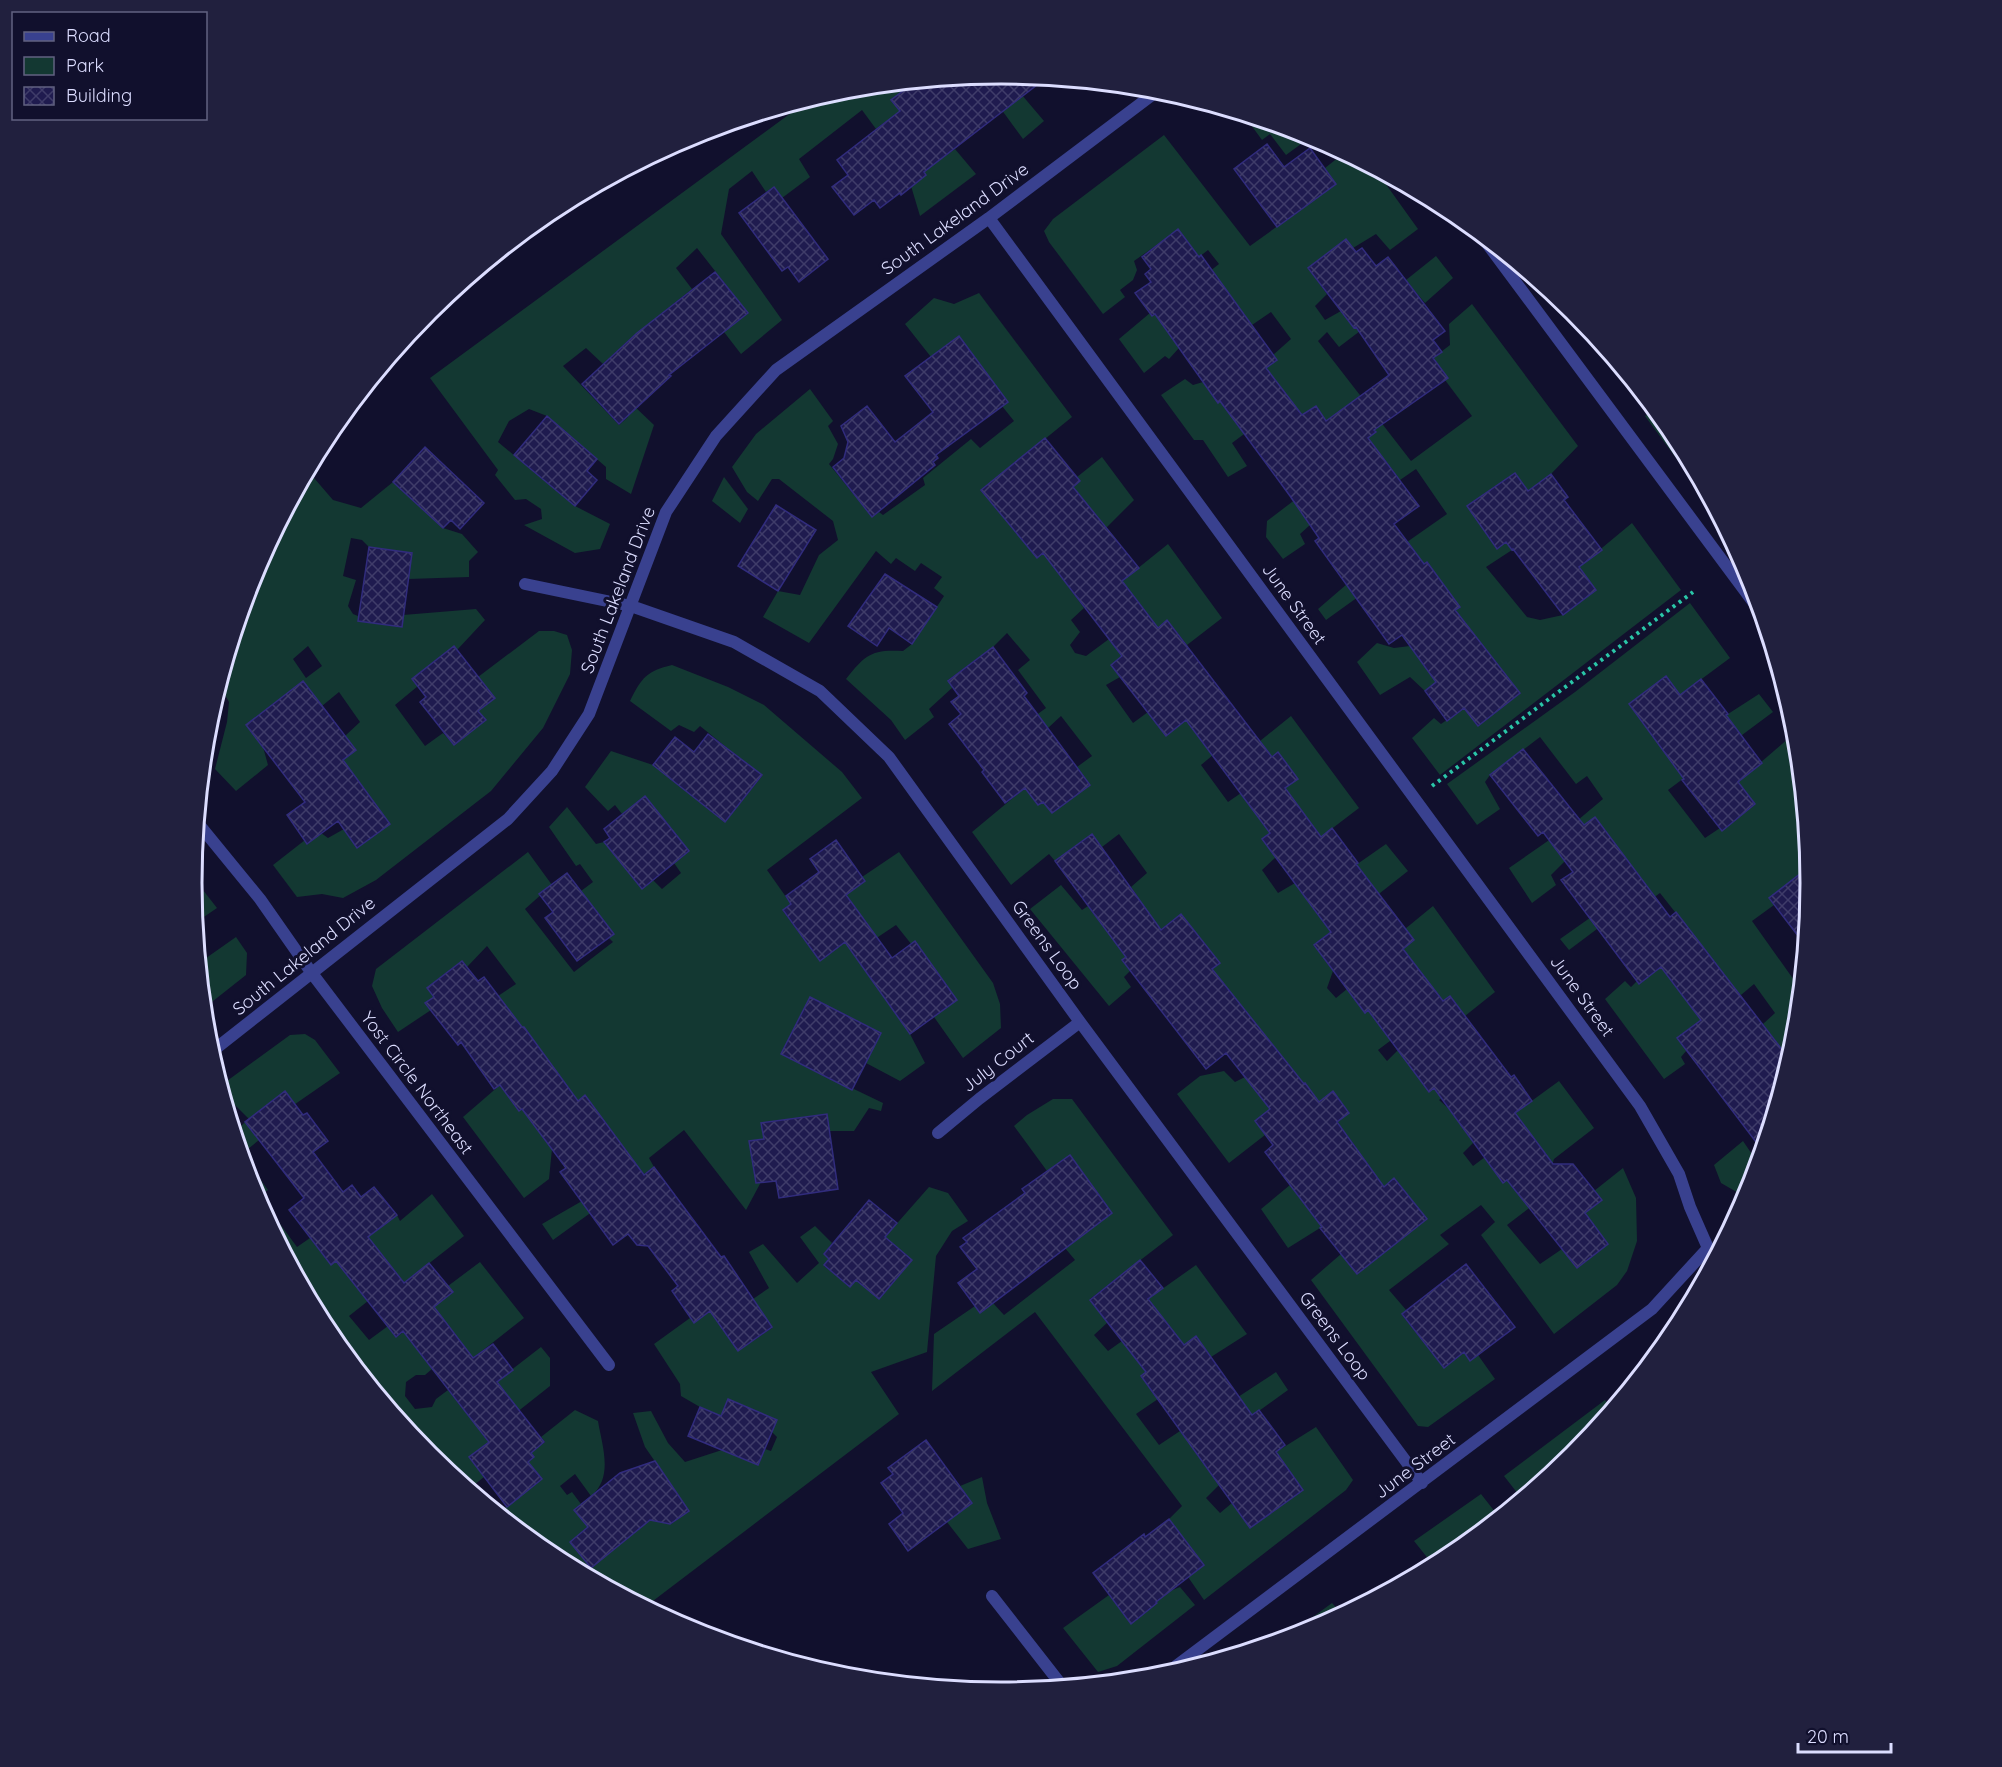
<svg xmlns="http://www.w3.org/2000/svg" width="2002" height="1767" viewBox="0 0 2002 1767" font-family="Quicksand,sans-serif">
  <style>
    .green { fill: #133832; fill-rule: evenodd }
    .building { fill: url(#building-cross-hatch); stroke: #312c7d; stroke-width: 1.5 }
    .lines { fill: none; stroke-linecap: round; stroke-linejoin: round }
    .path { stroke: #2ac6a8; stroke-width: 4; stroke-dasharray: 3 4.5; stroke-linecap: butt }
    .street { stroke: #39418f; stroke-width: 12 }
    .labels { text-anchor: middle; stroke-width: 6; stroke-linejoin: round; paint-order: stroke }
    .street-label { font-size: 18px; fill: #dcddff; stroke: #11102d }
    .rim { fill: none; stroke: #dcddff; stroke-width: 3 }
  </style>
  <defs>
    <pattern id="building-cross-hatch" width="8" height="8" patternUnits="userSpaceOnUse" patternTransform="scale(1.5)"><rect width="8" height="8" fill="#1f1b4f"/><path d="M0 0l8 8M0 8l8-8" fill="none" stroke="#3f3c69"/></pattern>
  </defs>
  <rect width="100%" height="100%" fill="#11102d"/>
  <path class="green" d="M1004 74 1044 121 1023 139 977 76Z
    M907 83 909 86 891 100 938 161 955 149 976 174 920 216 911 186 926 175 885 122 876 129 862 110 799 159 810 177 782 198 774 187 766 192 752 171 729 189 721 234 782 320 741 354 724 332 748 313 697 248 676 268 692 289 661 314 688 349 663 368 633 336 603 364 586 348 563 366 619 425 628 417 617 405H633L654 425 631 494 606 479V467L547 416 529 409 509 421 498 442 575 506 610 524 600 549 575 553 524 525 542 519 541 509 526 499 515 500 495 475 498 470 430 378 810 99 843 89Z
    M1243 114 1311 135 1312 136 1286 155 1270 134 1262 140Z
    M1164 135 1250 246 1336 184 1325 168 1344 153 1375 169 1418 229 1390 250 1376 234 1353 248 1346 239 1308 268 1327 294 1315 306 1325 320 1341 311 1354 328 1411 286 1406 280 1436 256 1453 278 1425 303 1414 290 1339 347 1327 332 1318 341 1411 461 1472 416 1445 380 1447 378 1433 358 1450 345 1449 324 1472 304 1578 446 1551 474 1528 491 1515 473 1467 506 1497 548 1507 542 1512 550 1486 567 1527 617 1540 620 1563 615 1596 590 1579 567 1632 523 1681 590 1440 775 1412 738 1434 718 1441 724 1464 708 1478 726 1520 693 1483 646 1425 691 1410 677 1380 695 1357 662 1377 643 1394 648 1410 646 1459 607 1427 562 1416 570 1408 561 1326 620 1318 609 1347 584 1447 514 1416 469 1400 480 1391 468 1303 514 1310 525 1300 534 1305 544 1283 559 1266 537 1267 521 1317 483 1354 401 1326 421 1316 406 1302 415 1290 400 1232 443 1247 466 1228 477 1203 440H1194L1161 395 1185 379 1193 385 1203 382 1219 402 1277 360 1273 355 1291 339 1271 312 1252 325 1238 306 1179 348 1169 359 1165 356 1144 373 1119 339 1150 313 1153 316 1219 264 1208 250 1199 257 1178 230 1134 261 1137 270 1133 280 1120 290 1125 297 1103 314 1049 242 1044 231 1053 219Z
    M979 293 1072 417 982 490 1037 558 1078 525 1073 487 1080 481 1077 477 1102 457 1134 500 1107 527 1073 553 1083 567 1065 582 1084 608 1071 620 1080 632 1070 645 1075 653 1086 656 1109 639 1114 645 1150 617 1122 581 1168 544 1222 618 1187 645 1167 620 1111 665 1120 677 1106 685 1133 723 1148 712 1166 735 1214 698 1213 755 1201 765 1228 802 1241 793 1278 752 1272 757 1260 741 1291 716 1359 808 1321 837 1301 810 1263 838 1276 857 1262 870 1278 893 1295 883 1311 905 1343 874 1386 844 1408 871 1314 945 1333 971 1327 988 1336 998 1347 989 1365 1012 1420 971 1403 949 1414 940 1405 929 1433 906 1495 992 1465 1016 1450 996 1378 1050 1387 1061 1398 1050 1465 1065 1470 1074 1439 1100 1448 1108 1474 1142 1463 1153 1473 1166 1485 1157 1544 1153 1515 1113 1559 1081 1594 1128 1554 1159 1541 1199 1507 1225 1540 1264 1562 1249 1577 1268 1608 1244 1585 1213 1602 1200 1594 1191 1623 1168 1636 1198 1637 1241 1627 1271 1617 1285 1554 1334 1481 1235 1495 1222 1481 1205 1440 1235 1449 1244 1389 1290 1407 1311 1402 1315 1444 1368 1464 1352 1470 1361 1478 1355 1495 1379 1428 1427 1418 1426 1311 1280 1341 1254 1357 1274 1426 1218 1395 1179 1384 1187 1379 1181 1320 1228 1288 1248 1261 1209 1290 1185 1296 1192 1356 1147 1337 1122 1349 1112 1333 1091 1319 1102 1305 1083 1255 1121 1265 1135 1229 1163 1177 1094 1200 1076 1224 1071 1235 1082 1245 1077 1278 1051 1238 1002 1202 977 1220 963 1181 914 1122 960 1130 971 1124 977 1131 987 1109 1006 1030 909 1061 885 1082 910 1088 906 1101 924 1138 897 1131 887 1147 873 1119 834 1102 847 1092 834 1055 861 1049 854 1011 885 972 832 1025 788 1039 805 1077 767 1092 756 1061 716 1048 728 1045 725 1006 737 1046 708 1018 670 1030 660 1007 633 993 647 948 680 953 687 929 709 934 717 905 740 891 720 846 679C865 655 871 649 903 651L912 644 944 596 934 588 942 577 921 563 915 571 896 558 891 564 876 551 809 643 763 617 778 591 800 595 819 555 838 540 833 521 779 479H772L758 501 747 492 732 467 756 434 810 389 833 421 828 426 838 444 833 459 829 464 872 517 879 512 883 515 925 485 923 478 971 439 980 448 1014 421 1002 406 1007 402 959 336 931 357 905 324 934 298 954 304Z
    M1579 317 1634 384 1628 389 1576 319Z
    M1655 409 1675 434 1718 515 1645 416Z
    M308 471 333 500 361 508 393 482 443 528 462 534 478 552 469 561V577L408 579 412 553 369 547 362 540 351 538 343 576 356 580 348 606 353 614 358 616V621L401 627 403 615 476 609 485 620 457 650 454 647 412 679 418 686 395 705 425 746 443 733 454 745 485 720 478 711 494 698 478 677 539 631H554L567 635 572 650 570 674 543 728 491 791 376 880 343 898 322 894 297 897 273 865 305 840 308 844 321 833 328 838 344 829 358 847 342 761 345 736 360 722 339 692 322 706 263 747 268 765 236 791 215 769 227 722 229 702 219 684 253 573ZM308 646 322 666 306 678 293 659Z
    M724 477 748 509 740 523 712 501Z
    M1690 603 1730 658 1680 695 1666 676 1629 704 1669 758 1728 714 1759 694 1773 712 1668 790 1705 838 1720 828 1722 831 1755 804 1738 782 1790 737 1798 748 1810 875 1806 870 1769 898 1774 905 1752 921 1801 990 1795 1042 1788 1066 1723 1080 1775 1040 1763 1024 1775 1013 1754 984 1741 995 1738 992 1678 1037 1687 1050 1681 1057 1685 1064 1664 1079 1605 999 1625 981 1631 987 1637 981 1640 983 1661 967 1680 992 1716 964 1660 893 1611 929 1605 923 1569 950 1560 939 1594 915 1645 885 1565 861 1551 875 1556 885 1532 903 1509 868 1578 820 1603 799 1587 776 1576 784 1540 737 1490 775 1485 782 1500 809 1477 825 1447 784 1575 692Z
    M672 665 728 687 764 705 842 772 862 798 767 870 791 904 783 911 811 949 830 953 868 925 846 895 865 881 862 877 899 852 993 983 1000 1004 1001 1028 963 1058 934 1017 956 1000 896 925 869 943 883 964 868 975 910 1034 925 1063 900 1081 866 1063 881 1033 810 997 781 1054 883 1103 881 1111 869 1108 854 1131H830L827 1114 761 1123 764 1139 750 1141 761 1182 746 1210 684 1130 649 1158 654 1167 553 1240 542 1224 582 1201 634 1161 584 1096 546 1124 551 1132 543 1138 552 1149 549 1179 524 1198 463 1117 500 1085 519 1111 562 1080 498 996 516 984 487 946 467 967 462 961 428 987 434 997 426 1003 431 1010 398 1032 382 1008 372 986 376 969 528 852 552 885 525 909 574 972 613 942 609 938 613 934 581 891 593 882 580 864 576 866 549 827 567 807 596 844 604 842 642 889 653 880 662 889 681 873 674 863 689 851 645 797 622 814 615 805 608 811 585 787 611 751 653 765 725 822 762 776 700 726 694 732 679 725 671 731 630 701C642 677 647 671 672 665Z
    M192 876 217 908 195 923Z
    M236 937 247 953 246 975 203 1009 199 963Z
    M305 1034 315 1040 340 1073 288 1109 249 1119 235 1105 227 1110 220 1086 290 1035Z
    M1053 1099H1072L1173 1235 1090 1299 1108 1322 1094 1335 1108 1351 1122 1341 1148 1299 1196 1265 1247 1334 1211 1357 1196 1336 1141 1376 1158 1399 1136 1414 1159 1445 1180 1431 1190 1444 1238 1397 1276 1372 1288 1390 1234 1429 1210 1471 1219 1485 1206 1498 1220 1513 1232 1503 1250 1527 1276 1452 1316 1427 1353 1480 1346 1490 1204 1600 1188 1577 1204 1565 1169 1519 1182 1506 1035 1312 932 1391 934 1334 975 1306 980 1313 993 1303 1004 1315 1075 1260 1065 1248 1112 1213 1070 1155 1047 1171 1014 1126 1027 1115Z
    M245 1122 259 1140 242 1154 268 1190 256 1199 234 1133Z
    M1743 1141 1758 1163 1747 1198 1721 1183 1714 1165Z
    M929 1187 948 1193 968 1221 952 1231 936 1256 927 1352 871 1372 899 1414 645 1607 551 1557 498 1513 542 1479 528 1462 534 1457 531 1453 545 1442 541 1437 575 1410 598 1421C602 1446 614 1477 591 1496L575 1474 560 1486 567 1495 572 1492 581 1504 574 1510 588 1527 570 1542 591 1568 650 1520 671 1524 689 1511 645 1447 633 1413 651 1411 668 1443 685 1462 722 1450 758 1465 765 1449 771 1451 777 1437 772 1432 777 1420 728 1399 721 1416 700 1407 681 1396 680 1384 654 1344 690 1318 694 1323 710 1311 738 1351 772 1328 753 1299 769 1288 749 1252 763 1244 797 1283 819 1263 800 1237 815 1226 832 1243 824 1254 829 1259 824 1266 850 1286 856 1280 879 1299 912 1260 885 1237Z
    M432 1194 464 1236 404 1283 380 1252 368 1301 349 1316 369 1340 388 1326 397 1337 452 1292 448 1286 480 1262 524 1318 473 1358 448 1326 417 1349 432 1369 425 1375H416L406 1382 405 1396 415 1409 432 1407 436 1399 448 1390 462 1408 541 1347 550 1358V1386L488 1435 492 1439 469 1457 484 1477 469 1489 470 1490 428 1456 341 1344 337 1345 327 1333 268 1223 275 1217 297 1247 310 1238 331 1265 397 1215 400 1221Z
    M1605 1400 1612 1409 1574 1456 1522 1499 1504 1476Z
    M982 1477 987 1503 1001 1539 968 1549 947 1522 972 1503 960 1486Z
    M1481 1494 1499 1517 1451 1557 1434 1566 1414 1541Z
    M1180 1587 1195 1605 1117 1666 1098 1672 1063 1628 1109 1595 1131 1623 1157 1603 1150 1594 1168 1592Z
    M1332 1603 1343 1615 1311 1632 1280 1641Z"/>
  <path class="building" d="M1001 74 1046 78 924 172 926 175 901 195 900 193 880 208 874 200 854 215 832 187 848 175 837 160 900 111 891 100 915 82Z
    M1267 144 1284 167 1310 148 1336 184 1277 227 1234 169Z
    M774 187 828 259 799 282 788 267 782 271 739 213Z
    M1178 229 1199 257 1201 255 1277 360 1266 368 1302 415 1316 406 1326 421 1389 375 1356 327 1354 328 1308 268 1346 239 1356 252 1362 248 1376 266 1388 257 1445 331 1433 340 1442 352 1433 358 1448 378 1374 430 1376 432 1368 438 1419 506 1394 524 1424 564 1427 562 1460 607 1455 610 1520 693 1478 726 1464 708 1447 721 1425 691 1436 682 1402 635 1389 644 1315 541 1319 538 1290 496 1220 401 1218 403 1155 314 1152 316 1135 293 1151 282 1145 274 1151 269 1142 257Z
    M715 272 748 313 669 375 671 376 619 424 582 384 637 333Z
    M959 336 1008 402 936 455 938 458 933 462 935 465 872 517 833 467 844 458 848 442 841 426 867 406 895 442 933 412 905 376Z
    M547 416 597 459 587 471 597 480 575 506 514 455Z
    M1045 438 1080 481 1073 487 1139 568 1122 581 1158 628 1167 620 1272 757 1278 752 1298 779 1285 788 1321 837 1332 828 1358 863 1356 864 1414 940 1403 949 1443 1001 1450 996 1511 1077 1514 1075 1532 1101 1515 1113 1553 1164H1573L1602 1200 1585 1213 1608 1244 1577 1268 1507 1180 1503 1183 1434 1088 1429 1092 1368 1010 1365 1013 1314 945 1331 932 1262 839 1270 833 1186 720 1166 736 1111 665 1122 656 1043 553 1037 558 981 490Z
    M425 447 484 503 460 529 451 520 443 528 393 482Z
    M1515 473 1528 491 1551 474 1568 497 1564 500 1602 550 1579 567 1596 590 1563 615 1513 549 1512 550 1506 542 1497 549 1467 506Z
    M776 505 816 530 778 591 738 566Z
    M369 547 412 553 402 627 358 621Z
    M885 574 937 607 912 644 889 628 877 646 848 626Z
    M454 646 495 698 478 711 486 720 454 745 420 702 426 697 412 679Z
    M993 647 1027 693 1024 696 1090 785 1052 813 1043 802 1038 805 1025 788 1005 803 982 772 984 770 949 724 961 714 951 702 959 696 948 681Z
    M1666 676 1680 695 1701 679 1728 714 1726 715 1762 763 1738 782 1755 804 1722 831 1682 780 1684 779 1629 704Z
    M303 681 356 750 343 760 390 824 357 848 338 821 307 844 287 815 305 802 246 725Z
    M708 734 762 775 725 822 653 765 675 737 694 752Z
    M1523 749 1584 825 1595 817 1670 917 1676 912 1790 1060 1762 1150 1677 1038 1701 1020 1661 967 1639 984 1561 880 1573 872 1543 832 1538 836 1490 775Z
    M645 796 689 851 642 889 604 842 610 838 604 829Z
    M1092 834 1161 930 1181 914 1220 963 1212 969 1304 1084 1305 1083 1319 1102 1333 1091 1349 1113 1337 1122 1384 1187 1394 1178 1427 1219 1357 1274 1320 1228 1322 1227 1265 1152 1273 1145 1255 1121 1270 1109 1226 1053 1206 1069 1122 960 1126 957 1055 861Z
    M836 840 865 881 846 895 892 958 915 941 957 1000 910 1034 845 942 820 961 783 910 791 904 786 896 819 872 810 859Z
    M1809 867 1811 884 1805 945 1769 898Z
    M567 873 614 934 577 961 545 918 553 912 539 894Z
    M462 961 478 981 484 977 522 1027H524L578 1101 585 1095 644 1175 654 1167 721 1257 724 1256 772 1327 738 1351 710 1311 694 1323 672 1291 678 1286 648 1246 637 1245 628 1234 613 1245 560 1172 566 1168 522 1109 519 1111 500 1085 494 1089 461 1042 458 1045 425 1003 434 997 427 988Z
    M810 997 881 1033 852 1090 781 1054Z
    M285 1091 303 1115 307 1113 328 1141 313 1152 343 1192 352 1185 361 1197 374 1187 397 1215 368 1237 404 1283 429 1263 453 1292 434 1307 473 1358 493 1344 513 1370 497 1382 544 1442 531 1453 534 1457 528 1462 542 1479 507 1507 469 1457 489 1442 403 1331 396 1337 336 1261 331 1265 289 1210 304 1198 245 1122Z
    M827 1114 838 1189 779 1198 776 1181 756 1183 749 1141 764 1139 761 1123Z
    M1070 1155 1112 1213 980 1313 958 1283 977 1269 960 1247 967 1242 963 1238 1025 1193 1022 1189Z
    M869 1200 897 1223 885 1237 912 1260 879 1299 856 1280 850 1287 824 1265 829 1259 824 1254Z
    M1140 1260 1163 1288 1148 1299 1184 1345 1196 1336 1252 1415 1259 1410 1285 1445 1276 1452 1303 1490 1250 1528 1141 1376 1146 1372 1090 1300Z
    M1466 1264 1515 1327 1470 1361 1464 1352 1444 1368 1402 1314Z
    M728 1399 777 1420 758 1465 688 1436 700 1407 721 1416Z
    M926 1440 972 1503 908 1551 889 1524 903 1513 881 1483 893 1474 888 1468Z
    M655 1461 689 1511 670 1524 650 1520 591 1568 570 1542 588 1527 574 1510 620 1473Z
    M1169 1519 1204 1565 1156 1602 1157 1603 1131 1624 1093 1573 1144 1534 1145 1537Z"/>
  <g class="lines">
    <path class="path" d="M1432 786 1693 592"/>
    <path class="street" d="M989 218 1640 1106 1679 1174 1690 1207 1708 1248 1652 1309 1160 1678
      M1480 234 1762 614
      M525 584 631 606 734 642 820 691 889 757 1080 1022 1422 1483
      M197 822 260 899 311 972 609 1365
      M210 1053 508 819 552 771 589 714 666 512 716 436 776 370 989 218 1160 89
      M938 1133 979 1099 1080 1022
      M992 1596 1063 1687"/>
  </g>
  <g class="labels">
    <g class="street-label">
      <text transform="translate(955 219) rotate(-36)" y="6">South Lakeland Drive</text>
      <text transform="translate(618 590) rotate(-69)" y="6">South Lakeland Drive</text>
      <text transform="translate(1294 604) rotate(54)" y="6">June Street</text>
      <text transform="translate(1047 945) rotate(54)" y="6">Greens Loop</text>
      <text transform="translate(304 956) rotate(-39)" y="6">South Lakeland Drive</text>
      <text transform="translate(1582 996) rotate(54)" y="6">June Street</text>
      <text transform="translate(998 1062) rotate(-38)" y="6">July Court</text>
      <text transform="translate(417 1083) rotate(53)" y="6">Yost Circle Northeast</text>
      <text transform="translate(1335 1336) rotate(53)" y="6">Greens Loop</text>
      <text transform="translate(1415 1466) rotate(-37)" y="6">June Street</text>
    </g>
  </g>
  <path d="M0 0H2002V1767H0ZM202 883a799 799 0 1 1 1598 0a799 799 0 1 1-1598 0Z" fill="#21203e" fill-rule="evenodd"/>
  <path class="rim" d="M202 883a799 799 0 1 1 1598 0a799 799 0 1 1-1598 0Z"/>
  <rect x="12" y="12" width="195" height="108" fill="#11102d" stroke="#626281" stroke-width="1.5"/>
  <rect x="24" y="32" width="30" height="9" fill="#39418f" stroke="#626281" stroke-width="1.5"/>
  <text x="66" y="42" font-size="18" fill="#dcddff">Road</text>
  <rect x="24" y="57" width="30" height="18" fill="#133832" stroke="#626281" stroke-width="1.5"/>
  <text x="66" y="72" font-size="18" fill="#dcddff">Park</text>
  <rect x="24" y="87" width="30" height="18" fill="url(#building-cross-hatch)" stroke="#626281" stroke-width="1.5"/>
  <text x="66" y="102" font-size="18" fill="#dcddff">Building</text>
  <path d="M1798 1743v9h93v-9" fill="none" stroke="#dcddff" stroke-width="3"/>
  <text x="1807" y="1743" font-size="18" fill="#dcddff" stroke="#11102d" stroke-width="4.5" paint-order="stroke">20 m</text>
</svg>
